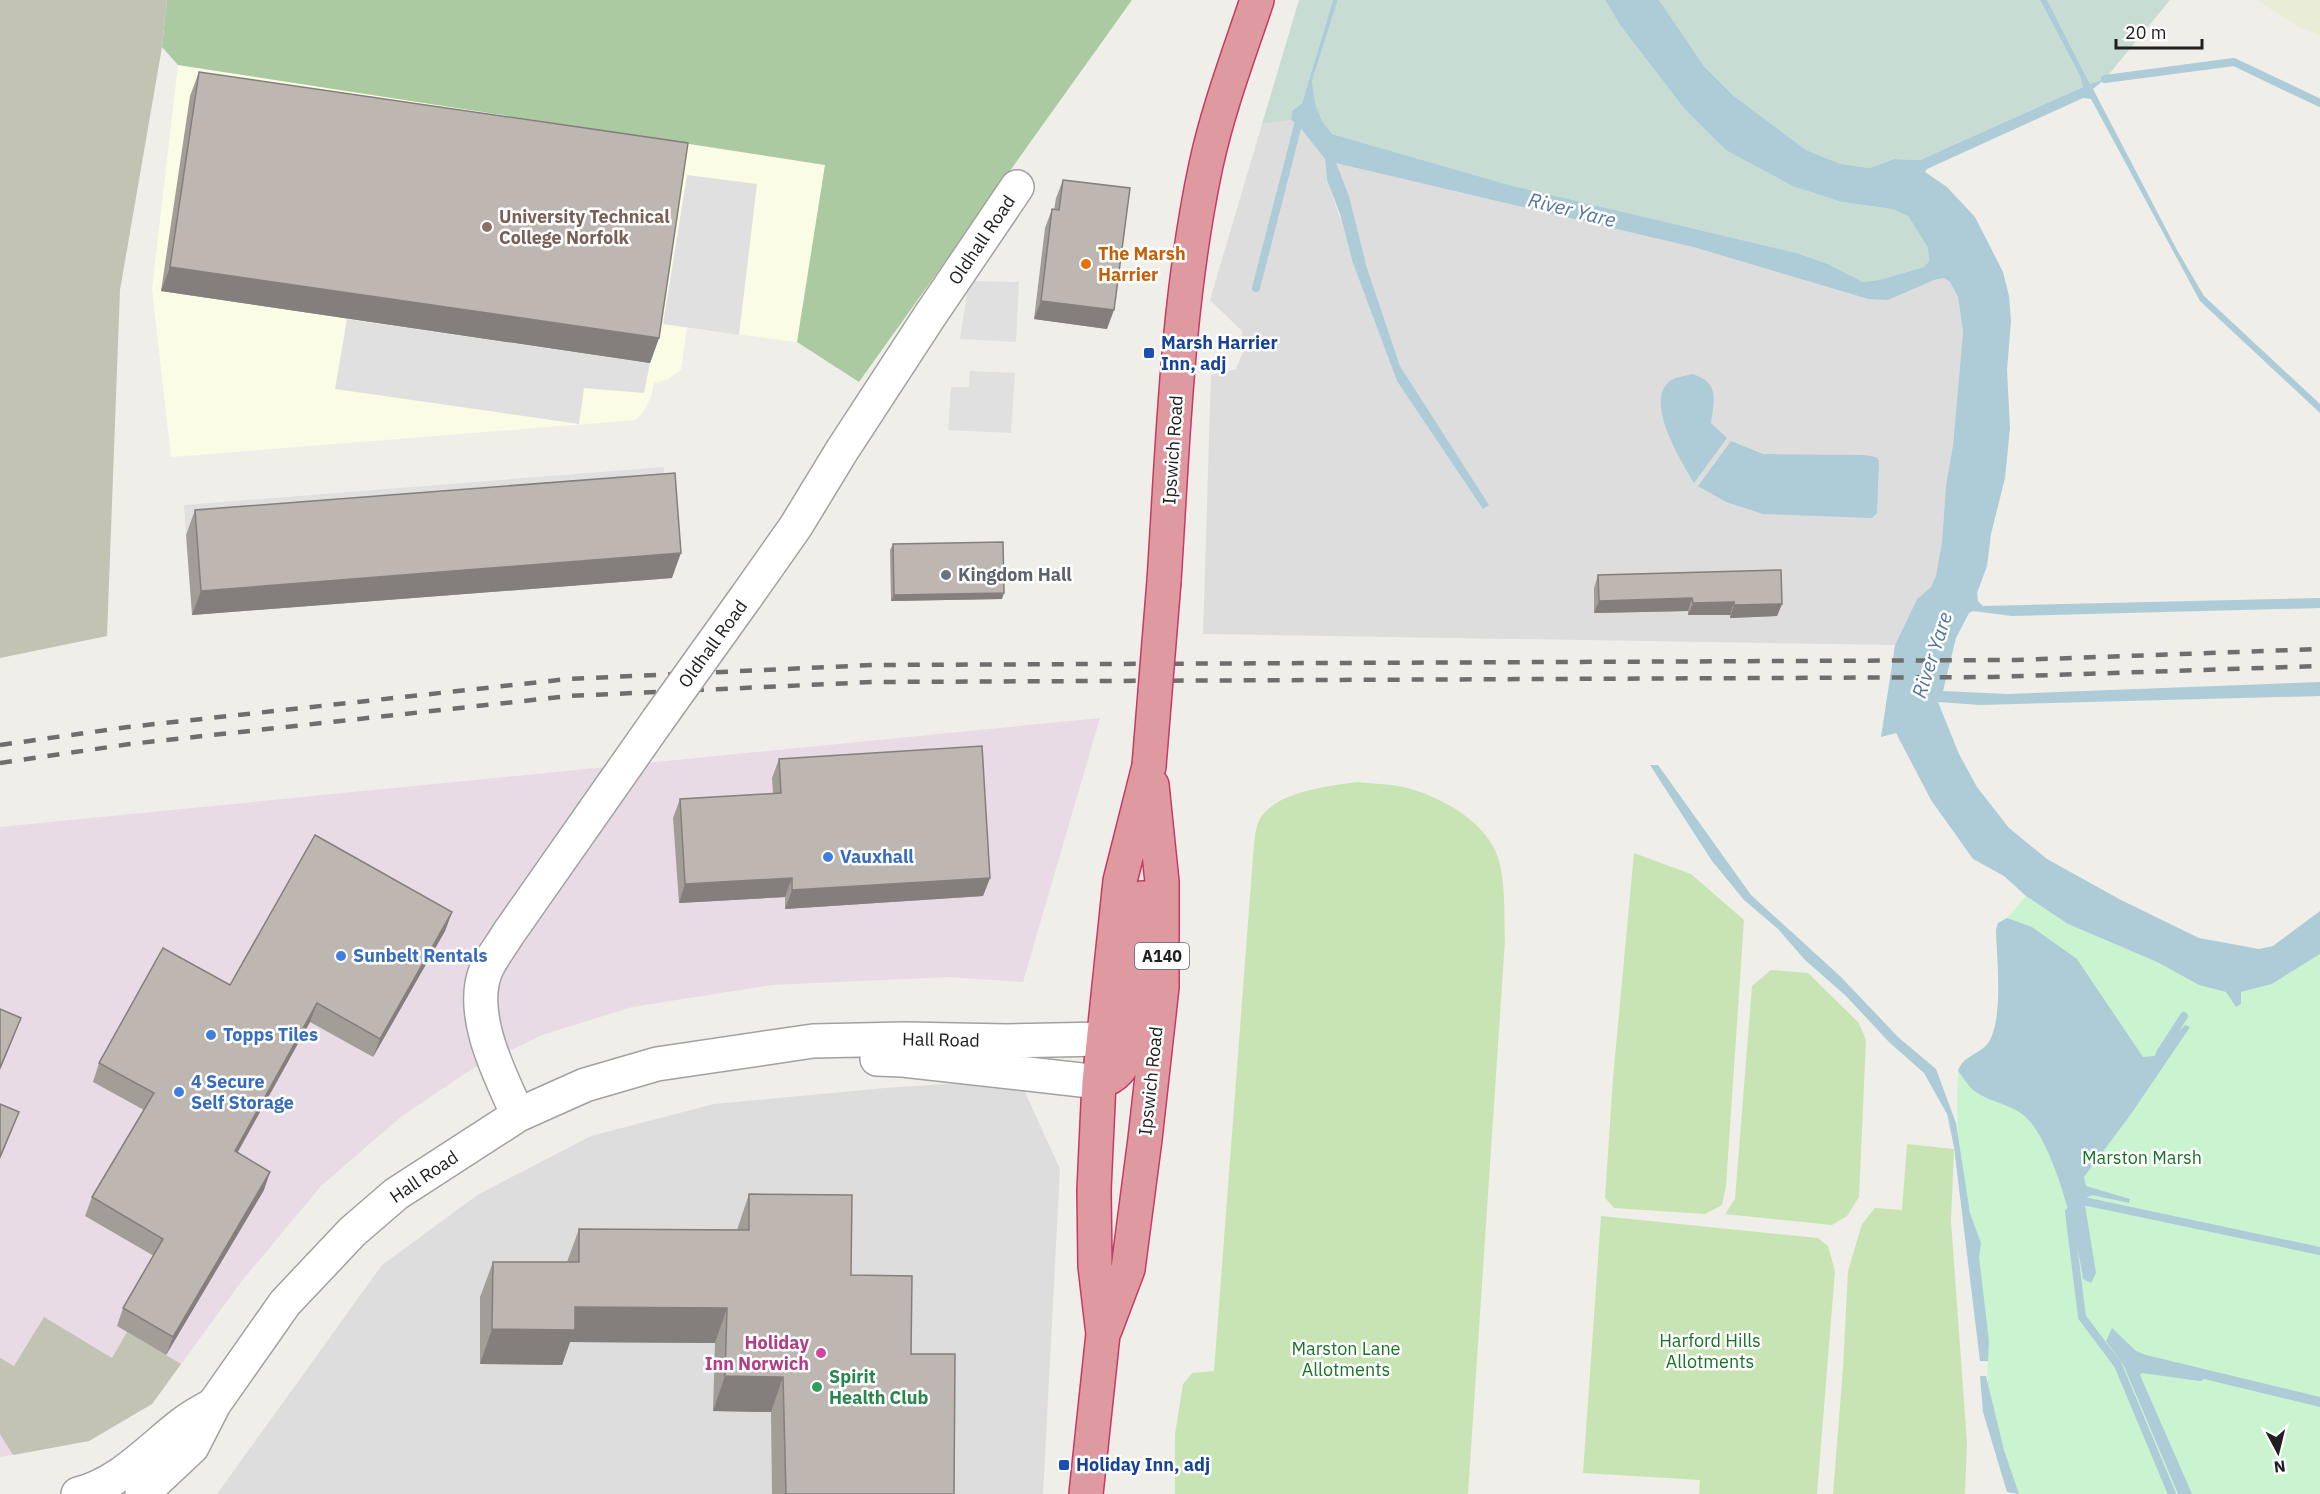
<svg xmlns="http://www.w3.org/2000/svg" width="2320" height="1494" viewBox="0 0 2320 1494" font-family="'IBM Plex Sans',sans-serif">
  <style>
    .residential { fill: #dedddd }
    .industrial { fill: #e8dbe5 }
    .education { fill: #fbfce5 }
    .construction { fill: #c3c3b4 }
    .farmland { fill: #e9ecd6 }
    .grass { fill: #c9e4b4 }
    .forest { fill: #abcaa1 }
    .wetland { fill: #c7dcd3 }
    .park { fill: #caf4d0 }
    .parking { fill: #e0e0e0 }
    .water { fill: #adccd8 }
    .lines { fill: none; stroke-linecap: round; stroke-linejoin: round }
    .stream { stroke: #adccd8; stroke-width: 8 }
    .minor-casing { stroke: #a1a1a1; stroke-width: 36 }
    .highway-casing { stroke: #c83a63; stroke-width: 36 }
    .minor { stroke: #fff; stroke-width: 33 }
    .highway { stroke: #de99a1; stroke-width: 33 }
    .rail { stroke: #6e6e6e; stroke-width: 4.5; stroke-dasharray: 12 12; stroke-linecap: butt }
    .minor-bridge-casing { stroke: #a1a1a1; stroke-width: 36; stroke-linecap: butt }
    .highway-bridge-casing { stroke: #c83a63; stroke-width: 36; stroke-linecap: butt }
    .minor-bridge { stroke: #fff; stroke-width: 33 }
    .highway-bridge { stroke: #de99a1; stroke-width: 33 }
    .wall { fill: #a39d98 }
    .shaded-wall { fill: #847f7c }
    .building { fill: #bdb6b1; stroke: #847f7c; stroke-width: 1.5 }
    .education-dot { fill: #8d6e63; stroke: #fff; stroke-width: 2 }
    .food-dot { fill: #e8710a; stroke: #fff; stroke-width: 2 }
    .transit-dot { fill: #1a4fb4; stroke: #fff; stroke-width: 2 }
    .worship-dot { fill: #6b7280; stroke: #fff; stroke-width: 2 }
    .shop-dot { fill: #3f7fe0; stroke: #fff; stroke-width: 2 }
    .hotel-dot { fill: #d1479c; stroke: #fff; stroke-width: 2 }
    .leisure-dot { fill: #2e9e5b; stroke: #fff; stroke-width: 2 }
    .labels { text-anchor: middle; stroke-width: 5; stroke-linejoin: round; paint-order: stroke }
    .shield { fill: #fff; stroke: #636363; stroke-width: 1.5 }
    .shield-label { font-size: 16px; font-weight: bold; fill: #202020 }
    .education-label { font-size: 18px; font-weight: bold; fill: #785e54; stroke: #fff; text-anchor: start }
    .street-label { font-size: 18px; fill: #202020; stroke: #fff }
    .food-label { font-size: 18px; font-weight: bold; fill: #c56008; stroke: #fff; text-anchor: start }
    .transit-label { font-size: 18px; font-weight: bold; fill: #164399; stroke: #fff; text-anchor: start }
    .worship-label { font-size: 18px; font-weight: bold; fill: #5b616d; stroke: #fff; text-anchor: start }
    .shop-label { font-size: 18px; font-weight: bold; fill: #366cbe; stroke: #fff; text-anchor: start }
    .park-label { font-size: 18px; fill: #187425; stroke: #fff }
    .hotel-label { font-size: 18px; font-weight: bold; fill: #b23c85; stroke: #fff; text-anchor: end }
    .leisure-label { font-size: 18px; font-weight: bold; fill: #27864d; stroke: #fff; text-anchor: start }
    .water-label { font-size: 20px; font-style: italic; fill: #53759f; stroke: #fff }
  </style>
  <rect width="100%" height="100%" fill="#f0eee8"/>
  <path class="residential" d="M1291 120 1298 125 1325 159 1327 180 1397 381 1489 506 1400 366 1367 268 1349 196 1335 162 1693 247 1868 299 1934 280 1944 278 1950 282 1958 297 1963 332 1953 445 1946 485 1942 542 1936 577 1931 587 1917 599 1895 645 1203 634 1211 375 1236 369 1243 352 1242 331 1210 300 1262 124Z
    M1019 1079 1060 1169 1043 1494H217L382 1265 479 1194 591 1136 714 1104 885 1088Z"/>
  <path class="industrial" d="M1100 718 1023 982 950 977 772 985 632 1007 542 1035 472 1069 402 1116 321 1186 241 1282 152 1404 89 1441 0 1457V827Z"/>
  <path class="education" d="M178 65 825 165 797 342 687 328 681 370 667 380 654 383 651 397 643 412 635 420 171 457 152 289Z"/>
  <path class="construction" d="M0 0H167L162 47 120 290 107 636 0 658Z
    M44 1317 112 1358 127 1332 181 1364 152 1404 89 1441 13 1455 0 1434V1358L14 1366Z"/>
  <path class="farmland" d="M2256 0H2320V36L2301 28Z"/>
  <path class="grass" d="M1358 782C1374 784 1393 784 1408 788 1442 798 1481 819 1496 852 1506 876 1504 914 1505 940L1468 1494H1175V1434L1183 1384 1192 1373 1214 1371 1251 883C1253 867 1253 836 1258 823 1270 792 1329 786 1358 782Z
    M1634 853 1691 874 1744 920 1726 1186 1722 1205 1705 1214 1614 1208 1605 1198 1613 1078Z
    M1771 970 1808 973 1859 1023 1866 1040 1859 1197 1847 1216 1832 1225 1725 1214 1735 1199 1752 986Z
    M1907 1144 1954 1149 1951 1221 1967 1443 1965 1494H1833L1843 1368 1848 1271 1862 1224 1875 1208 1902 1210Z
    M1601 1216 1818 1238 1828 1246 1835 1271 1817 1494H1699L1700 1480 1583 1473Z"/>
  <path class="forest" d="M167 0H1132L859 382 797 342 825 165 178 65 162 47Z"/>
  <path class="wetland" d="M1299 0H1333L1302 103 1292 111 1291 120 1262 124Z
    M1338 0H1605L1620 25 1683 107 1842 202 1892 209 1908 216 1928 248 1929 261 1924 267 1879 280 1863 282 1828 264 1797 253 1513 186 1332 134 1322 121 1314 104 1312 81Z
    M1659 0H2040L2080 76 2083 87 1920 160 1894 159 1870 168 1841 164 1806 150 1734 96 1704 66Z
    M2047 0H2170L2105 79 2090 84Z"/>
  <path class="park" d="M2026 896 2068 924 2157 962 2199 985 2226 992H2241L2272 984 2320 954V1494H2019C2007 1460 1983 1395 1988 1361L1979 1257C1981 1237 1974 1230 1970 1212 1959 1168 1955 1121 1958 1075 1960 1052 1986 1055 1992 1035 2003 1002 1997 964 1996 930L1998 923 2007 918Z"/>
  <path class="parking" d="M687 175 757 184 739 335 663 324Z
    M969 281 1019 282 1016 342 960 339Z
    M347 319 650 363 644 393 584 388 579 424 335 389Z
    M970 371 1015 373 1011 433 948 430 951 387H969Z
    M664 467 666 498 186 535 184 505Z"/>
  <path class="water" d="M1333 0H1338L1312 81 1315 104 1322 121 1332 134 1513 186 1797 253 1828 264 1863 282 1879 280 1924 267 1929 261 1928 248 1908 216 1892 209 1842 202 1793 186 1726 150 1683 107 1620 25 1605 0H1659L1704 66 1734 96 1806 150 1841 164 1870 168 1894 159 1920 160 2083 87 2080 76 2040 0H2047L2090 84 2105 79 2093 89 2177 250 2204 296 2320 404V413L2200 301 2091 99 2083 98 1927 169 1925 172 1947 187 1975 217 2003 272 2009 296 2011 321 2007 370 2010 428 2005 478 1991 534 1987 566 1977 593 1978 601 1983 606 2320 598V608L2012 616 1973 611 1969 613 1956 638 1943 691 2008 694 2320 682V696L1980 705 1938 702 1959 754 1977 787 2009 828 2047 859 2121 900 2199 938 2259 949 2273 946 2320 911V954L2272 984 2241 992V1004L2236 1007 2226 992 2199 985 2157 962 2068 924 2026 896 2004 876 1973 859 1931 800 1896 733 1881 737 1895 645 1917 599 1931 587 1936 576 1942 542 1946 485 1953 445 1963 332 1958 297 1950 282 1944 278 1934 280 1888 300 1868 299 1693 247 1336 163 1349 196 1367 268 1400 366 1489 505 1483 509 1397 381 1353 263 1340 214 1327 180 1325 159 1298 125 1291 120 1292 111 1302 103Z
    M1692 374C1720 382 1714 400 1711 423L1727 438 1694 483C1682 463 1643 401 1670 381 1675 377 1686 376 1692 374Z
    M1731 441 1763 454 1864 455 1876 457 1879 461 1877 513 1872 518 1763 514 1726 502 1698 486Z
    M1650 765H1658L1751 895 1841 977 1898 1037 1936 1069 1956 1123 1970 1213 1981 1243 1979 1257 1989 1341 1988 1361H1980L1954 1147 1947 1114 1924 1073 1889 1042 1846 996 1805 960 1778 929 1744 900 1712 861Z
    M2007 918 2032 927 2077 959 2143 1057 2154 1056 2185 1025 2190 1027 2131 1114 2084 1177 2086 1186 2130 1199 2129 1203 2092 1195 2084 1199 2096 1273 2091 1283 2083 1279C2078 1240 2053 1136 2022 1114 2009 1104 1990 1102 1976 1092 1969 1088 1964 1078 1958 1071 1964 1054 1982 1055 1990 1040 2003 1017 1997 958 1996 930L1998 923Z
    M2112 1328 2136 1351 2146 1355 2320 1397V1407L2150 1366 2140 1375 2192 1494H2178L2124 1366 2106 1341Z
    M1980 1376H1986L2004 1450 2019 1494 2007 1492 1983 1412Z"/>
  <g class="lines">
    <path class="stream" d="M2105 79 2234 62 2320 103
      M1256 288 1298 125
      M2160 1053 2184 1016
      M2074 1199 2320 1251
      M2069 1212 2082 1317 2118 1365 2172 1494
      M2135 1368 2200 1377"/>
    <g class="minor-casing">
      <path id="minor" d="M746 597 796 526 841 452 929 317 1017 187
        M877 1059 903 1060 1099 1082
        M518 1115C500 1075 468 1014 486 970 491 958 501 946 508 934L658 720
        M78 1494C119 1484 149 1450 181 1425 191 1417 202 1411 213 1405
        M142 1494 192 1447 214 1404 285 1303 352 1232 396 1194 518 1115 585 1085 657 1064 813 1041 905 1039 1007 1041 1103 1039 1128 1050"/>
    </g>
    <g class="highway-casing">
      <path id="highway" d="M1164 581C1173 442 1177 301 1206 165 1218 109 1239 54 1257 0
        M1099 1082C1116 1077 1123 1067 1129 1051L1142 898
        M1105 1330 1128 1269 1145 1139 1162 987V882L1152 785
        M1086 1494 1103 1334 1095 1266 1094 1190 1099 1082 1120 881 1149 766"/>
    </g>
    <use href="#minor" class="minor"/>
    <use href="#highway" class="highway"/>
    <path class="rail" d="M0 745 128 727 568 679 873 665 2016 660 2320 649
      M0 763 130 744 569 696 873 682 1993 677 2320 666"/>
    <g class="minor-bridge-casing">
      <path id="minor-bridge" d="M658 720 746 597"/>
    </g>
    <g class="highway-bridge-casing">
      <path id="highway-bridge" d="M1149 766 1164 581"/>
    </g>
    <use href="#minor-bridge" class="minor-bridge"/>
    <use href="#highway-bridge" class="highway-bridge"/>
  </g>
  <path class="wall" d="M199 72 659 338 650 363 161 291 190 96Z
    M1063 180 1107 329 1034 319 1045 228 1052 209 1054 210 1056 198Z
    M195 510 672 578 192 615 186 535Z
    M893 544 1002 599 891 601 890 550Z
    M1598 575 1782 604 1777 616 1730 618V615H1688V611L1594 613V588Z
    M779 759 990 878 983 896 785 909V897L679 903 673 818 680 799 773 794 772 778Z
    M452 912 445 931 373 1057 310 1022 238 1152 264 1190 166 1355 117 1326 123 1308 154 1256 85 1216 92 1197 144 1110 93 1082 99 1063 230 985Z
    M749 1194 851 1275 911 1354 954 1494H772L771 1412 713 1411 715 1343 570 1342 562 1365 480 1364V1297L493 1262H567L579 1229 737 1230Z"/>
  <path class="shaded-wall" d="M170 267 659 338 650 363 161 291Z
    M1041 301 1114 310 1107 329 1034 319Z
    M681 553 672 578 192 615 201 591Z
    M1004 593 1002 599 891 601 894 595Z
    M1692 598 1688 611 1594 613 1599 601Z
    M1734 602 1730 615H1688L1693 603Z
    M1782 604 1777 616 1730 618 1734 605Z
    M792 878 785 897 679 903 685 884Z
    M990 878 983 896 785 909 792 890Z
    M452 912 445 931 373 1057 380 1039Z
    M317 1003 310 1022 228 1169 235 1151Z
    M21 1018 14 1036 0 1070V1068Z
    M19 1112 12 1130 0 1159V1157Z
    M270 1172 264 1190 166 1355 173 1337Z
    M575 1307 727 1308 715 1343 570 1342 562 1365 480 1364 492 1329Z
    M725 1376 783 1377 771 1412 713 1411Z"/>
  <path class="building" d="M199 72 688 143 659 338 170 267Z
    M1063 180 1130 188 1114 310 1041 301 1052 209 1059 210Z
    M675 473 681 553 201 591 195 510Z
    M1003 542 1004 593 894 595 893 544Z
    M1781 570 1782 604 1734 605V602L1693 603 1692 598 1599 601 1598 575Z
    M982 746 990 878 792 890V878L685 884 680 799 781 793 779 759Z
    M315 835 452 912 380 1039 317 1003 235 1151 270 1172 173 1337 123 1308 163 1239 92 1197 154 1093 99 1063 163 948 230 985Z
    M0 1009 21 1018 0 1068Z
    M0 1104 19 1112 0 1157Z
    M749 1194 852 1195 851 1275 912 1276 911 1354H955L954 1494H786L783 1377 725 1376 727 1308 575 1307V1330L492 1329 493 1262H579V1229L749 1230Z"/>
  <circle class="education-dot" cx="487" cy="227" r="6"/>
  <circle class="food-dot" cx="1086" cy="264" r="6"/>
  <g class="transit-dot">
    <rect x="1143" y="347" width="12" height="12" rx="3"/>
    <rect x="1058" y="1459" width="12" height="12" rx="3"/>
  </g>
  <circle class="worship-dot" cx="946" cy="575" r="6"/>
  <g class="shop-dot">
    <circle cx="828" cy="857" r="6"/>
    <circle cx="341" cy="956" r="6"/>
    <circle cx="211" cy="1035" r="6"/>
    <circle cx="179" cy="1092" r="6"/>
  </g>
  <circle class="hotel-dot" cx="821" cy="1353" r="6"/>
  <circle class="leisure-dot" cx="817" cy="1387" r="6"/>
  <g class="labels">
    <rect class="shield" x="1135" y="943" width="54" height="26" rx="4.5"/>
    <g class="shield-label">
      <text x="1162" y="962">A140</text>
    </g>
    <g class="education-label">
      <text x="499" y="223">University Technical<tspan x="499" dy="21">College Norfolk</tspan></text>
    </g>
    <g class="street-label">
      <text transform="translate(982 240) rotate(-56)" y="6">Oldhall Road</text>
      <text transform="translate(1173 450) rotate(-86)" y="6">Ipswich Road</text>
      <text transform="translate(713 644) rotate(-54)" y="6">Oldhall Road</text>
      <text transform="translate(941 1040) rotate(1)" y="6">Hall Road</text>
      <text transform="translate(1151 1081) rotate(-84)" y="6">Ipswich Road</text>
      <text transform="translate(424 1177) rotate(-34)" y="6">Hall Road</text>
    </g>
    <g class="food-label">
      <text x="1098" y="260">The Marsh<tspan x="1098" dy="21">Harrier</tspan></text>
    </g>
    <g class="transit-label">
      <text x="1161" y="349">Marsh Harrier<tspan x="1161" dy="21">Inn, adj</tspan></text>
      <text x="1076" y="1471">Holiday Inn, adj</text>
    </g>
    <g class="worship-label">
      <text x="958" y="581">Kingdom Hall</text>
    </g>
    <g class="shop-label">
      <text x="840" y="863">Vauxhall</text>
      <text x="353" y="962">Sunbelt Rentals</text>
      <text x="223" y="1041">Topps Tiles</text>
      <text x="191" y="1088">4 Secure<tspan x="191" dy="21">Self Storage</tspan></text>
    </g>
    <g class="park-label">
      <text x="2142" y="1164">Marston Marsh</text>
      <text x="1710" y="1347">Harford Hills<tspan x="1710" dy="21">Allotments</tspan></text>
      <text x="1346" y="1355">Marston Lane<tspan x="1346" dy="21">Allotments</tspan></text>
    </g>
    <g class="hotel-label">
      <text x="809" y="1349">Holiday<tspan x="809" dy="21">Inn Norwich</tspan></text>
    </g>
    <g class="leisure-label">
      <text x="829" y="1383">Spirit<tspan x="829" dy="21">Health Club</tspan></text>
    </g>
    <g class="water-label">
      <text transform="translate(1572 210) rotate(14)" y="7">River Yare</text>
      <text transform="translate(1932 655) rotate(-72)" y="7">River Yare</text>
    </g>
  </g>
  <g transform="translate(2278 1452) rotate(173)" stroke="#ffffff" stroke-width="4.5" paint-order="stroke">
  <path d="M0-4.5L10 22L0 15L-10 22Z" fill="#202020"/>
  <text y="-9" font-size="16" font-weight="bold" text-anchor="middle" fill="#202020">N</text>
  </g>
  <path d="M2116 39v9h86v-9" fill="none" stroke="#202020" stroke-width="3"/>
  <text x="2125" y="39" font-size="18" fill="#202020" stroke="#ffffff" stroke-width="4.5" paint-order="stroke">20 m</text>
</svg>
